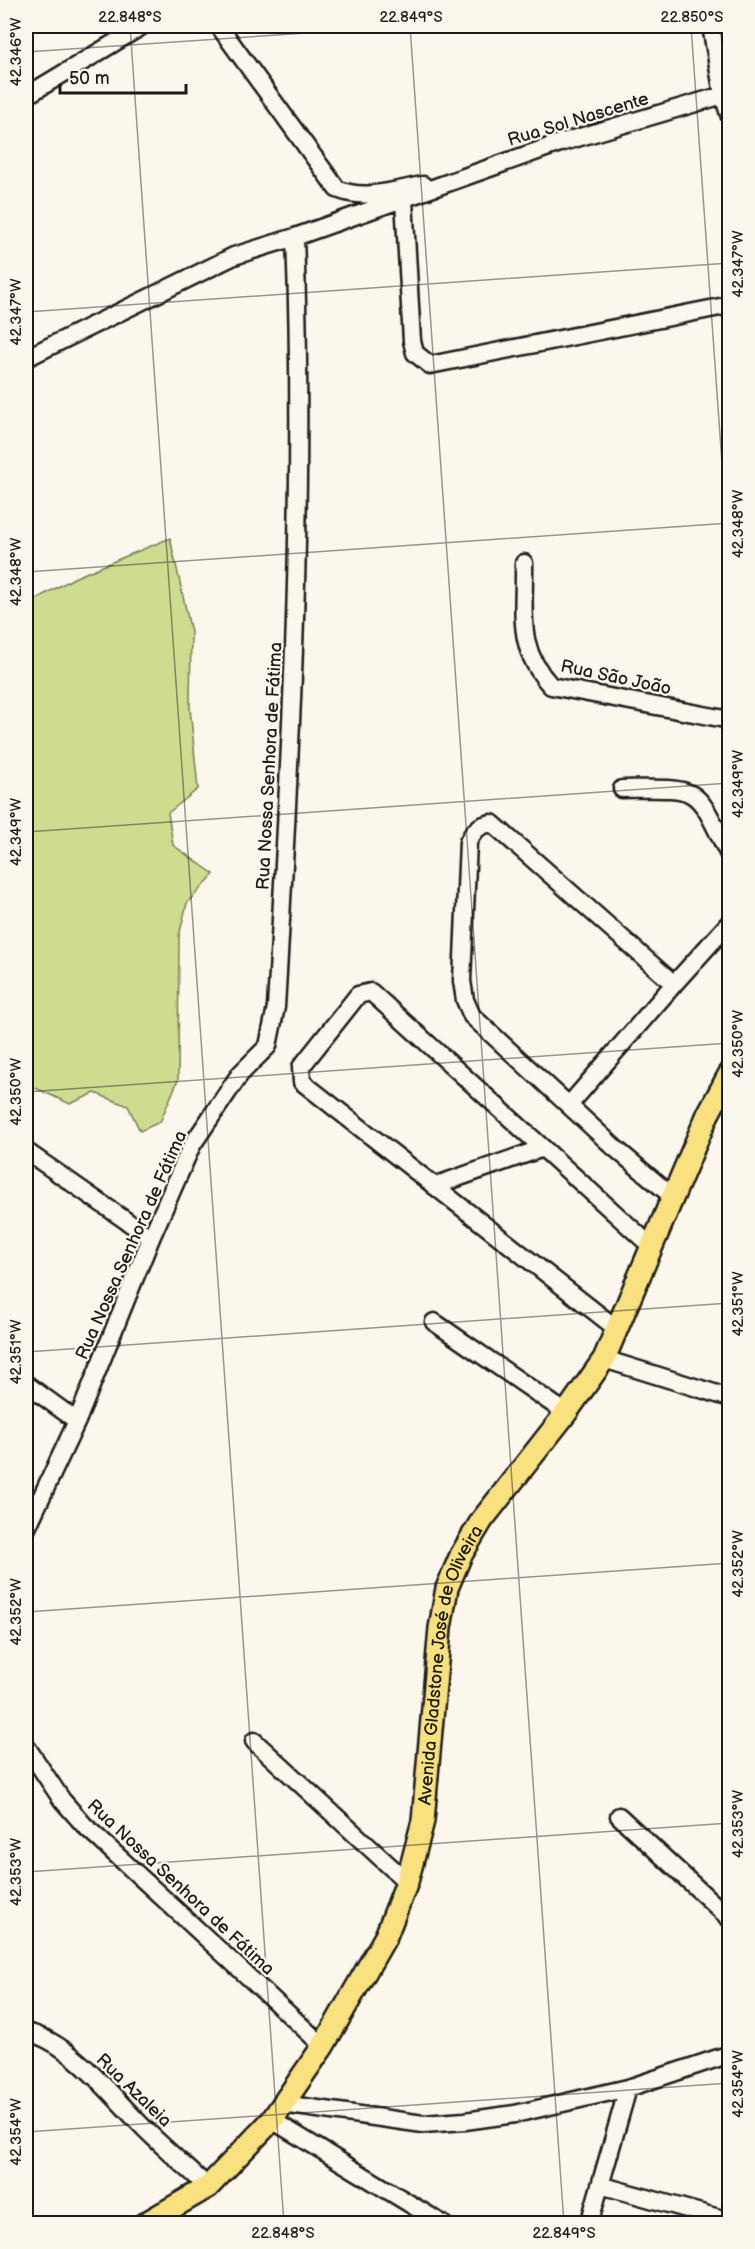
<svg xmlns="http://www.w3.org/2000/svg" width="755" height="2249" viewBox="0 0 755 2249" font-family="'Balsamiq Sans',sans-serif">
  <style>
    .green { fill: #cedc90; stroke: #757c56; stroke-width: 1.5 }
    .lines { fill: none; stroke-linecap: round; stroke-linejoin: round }
    .minor-casing { stroke: #1c1c1c; stroke-width: 21 }
    .major-casing { stroke: #1c1c1c; stroke-width: 26 }
    .minor { stroke: #fbf7ec; stroke-width: 16 }
    .major { stroke: #fae180; stroke-width: 21 }
    .ticks { fill: none; stroke: #1c1c1c; stroke-width: 1.5; stroke-opacity: 0.45 }
    .labels { text-anchor: middle; stroke-width: 4.5; stroke-linejoin: round; paint-order: stroke }
    .street-label { font-size: 18px; fill: #1c1c1c; stroke: #fbf7ec }
    .neatline { fill: none; stroke: #1c1c1c; stroke-width: 2 }
    .ticks-label { font-size: 15px; text-anchor: middle; fill: #1c1c1c }
  </style>
  <rect width="100%" height="100%" fill="#fbf7ec"/>
  <filter id="ink" filterUnits="userSpaceOnUse"><feTurbulence type="fractalNoise" baseFrequency=".0167" numOctaves="2"/><feDisplacementMap in="SourceGraphic" scale="12" xChannelSelector="R" yChannelSelector="G"/><feConvolveMatrix kernelMatrix="1 2 1 2 8 2 1 2 1" color-interpolation-filters="sRGB"/></filter>
  <g filter="url(#ink)">
    <path class="green" d="M170 538 191 632 190 708 198 789 168 813 173 845 214 874 187 903 179 936 178 1080 160 1122 140 1131 128 1106 95 1093 70 1104 33 1087 26 1077V616L34 600 76 577Z"/>
    <g class="lines">
      <g class="minor-casing">
        <path id="minor" d="M219 26 337 189C364 201 395 190 423 185
          M711 26 723 95 730 117
          M26 96 142 26
          M404 200 412 341 415 353 430 365 730 305
          M295 237 560 143 723 95
          M26 358 234 256 295 237C305 494 291 751 276 1007L268 1046 240 1074 192 1145 151 1238 77 1421 26 1530
          M524 563C525 612 515 647 551 686L730 720
          M622 789C703 788 694 784 730 857
          M570 1104 674 984
          M26 1151 151 1238
          M434 1186 543 1148
          M673 1197 615 1148 472 1016 465 1000 462 981 468 842C474 830 479 825 492 823L674 984 730 922
          M434 1322 566 1413
          M617 1329 302 1082 301 1067 358 995 371 992 652 1247
          M604 1359 730 1398
          M26 1384 77 1421
          M254 1741 407 1882
          M26 1746 62 1800 84 1825 323 2046
          M619 1816 730 1919
          M26 2032C71 2041 114 2099 146 2130 166 2150 188 2168 208 2187
          M283 2104 423 2124 465 2121 515 2114 628 2088 730 2054
          M272 2120 443 2224
          M600 2185 730 2221
          M589 2224 628 2088"/>
      </g>
      <g class="major-casing">
        <g id="major">
          <path id="s1" d="M144 2224 208 2187 272 2120 323 2046 386 1936 407 1882 423 1821 440 1628 447 1588 461 1555 482 1520 566 1413 604 1359 708 1114 730 1073"/>
        </g>
      </g>
      <use href="#minor" class="minor"/>
      <use href="#major" class="major"/>
    </g>
  </g>
  <path class="ticks" d="M130 26 284 2224M410 26 564 2224M691 26 730 576M26 52 411 26M26 312 730 263M26 572 730 523M26 832 730 783M26 1092 730 1043M26 1352 730 1303M26 1612 730 1563M26 1872 730 1823M26 2132 730 2083"/>
  <g class="labels">
    <g class="street-label">
      <text transform="translate(578 119) rotate(-17)" y="6">Rua Sol Nascente</text>
      <text transform="translate(616 677) rotate(12)" y="6">Rua São João</text>
      <text transform="translate(269 766) rotate(-87)" y="6">Rua Nossa Senhora de Fátima</text>
      <text transform="translate(131 1245) rotate(-66)" y="6">Rua Nossa Senhora de Fátima</text>
      <text dy="6" stroke="none"><textPath href="#s1" startOffset="664">Avenida Gladstone José de Oliveira</textPath></text>
      <text transform="translate(181 1887) rotate(43)" y="6">Rua Nossa Senhora de Fátima</text>
      <text transform="translate(134 2090) rotate(44)" y="6">Rua Azaleia</text>
    </g>
  </g>
  <rect width="755" height="2249" fill="none" stroke="#fbf7ec" stroke-width="66"/>
  <path d="M60 84v9h126v-9" fill="none" stroke="#1c1c1c" stroke-width="3"/>
  <text x="69" y="84" font-size="18" fill="#1c1c1c" stroke="#fbf7ec" stroke-width="4.5" paint-order="stroke">50 m</text>
  <rect x="33" y="33" width="689" height="2183" class="neatline"/>
  <g class="ticks-label">
    <text x="130" y="22">22.848°S</text>
    <text x="411" y="22">22.849°S</text>
    <text x="692" y="22">22.850°S</text>
    <text transform="translate(16 52) rotate(-90)" y="5">42.346°W</text>
    <text transform="translate(738 264) rotate(-90)" y="5">42.347°W</text>
    <text transform="translate(16 312) rotate(-90)" y="5">42.347°W</text>
    <text transform="translate(738 524) rotate(-90)" y="5">42.348°W</text>
    <text transform="translate(16 572) rotate(-90)" y="5">42.348°W</text>
    <text transform="translate(738 784) rotate(-90)" y="5">42.349°W</text>
    <text transform="translate(16 832) rotate(-90)" y="5">42.349°W</text>
    <text transform="translate(738 1044) rotate(-90)" y="5">42.350°W</text>
    <text transform="translate(16 1092) rotate(-90)" y="5">42.350°W</text>
    <text transform="translate(738 1304) rotate(-90)" y="5">42.351°W</text>
    <text transform="translate(16 1352) rotate(-90)" y="5">42.351°W</text>
    <text transform="translate(738 1564) rotate(-90)" y="5">42.352°W</text>
    <text transform="translate(16 1612) rotate(-90)" y="5">42.352°W</text>
    <text transform="translate(738 1824) rotate(-90)" y="5">42.353°W</text>
    <text transform="translate(16 1872) rotate(-90)" y="5">42.353°W</text>
    <text transform="translate(738 2084) rotate(-90)" y="5">42.354°W</text>
    <text transform="translate(16 2132) rotate(-90)" y="5">42.354°W</text>
    <text x="283" y="2238">22.848°S</text>
    <text x="564" y="2238">22.849°S</text>
  </g>
</svg>
